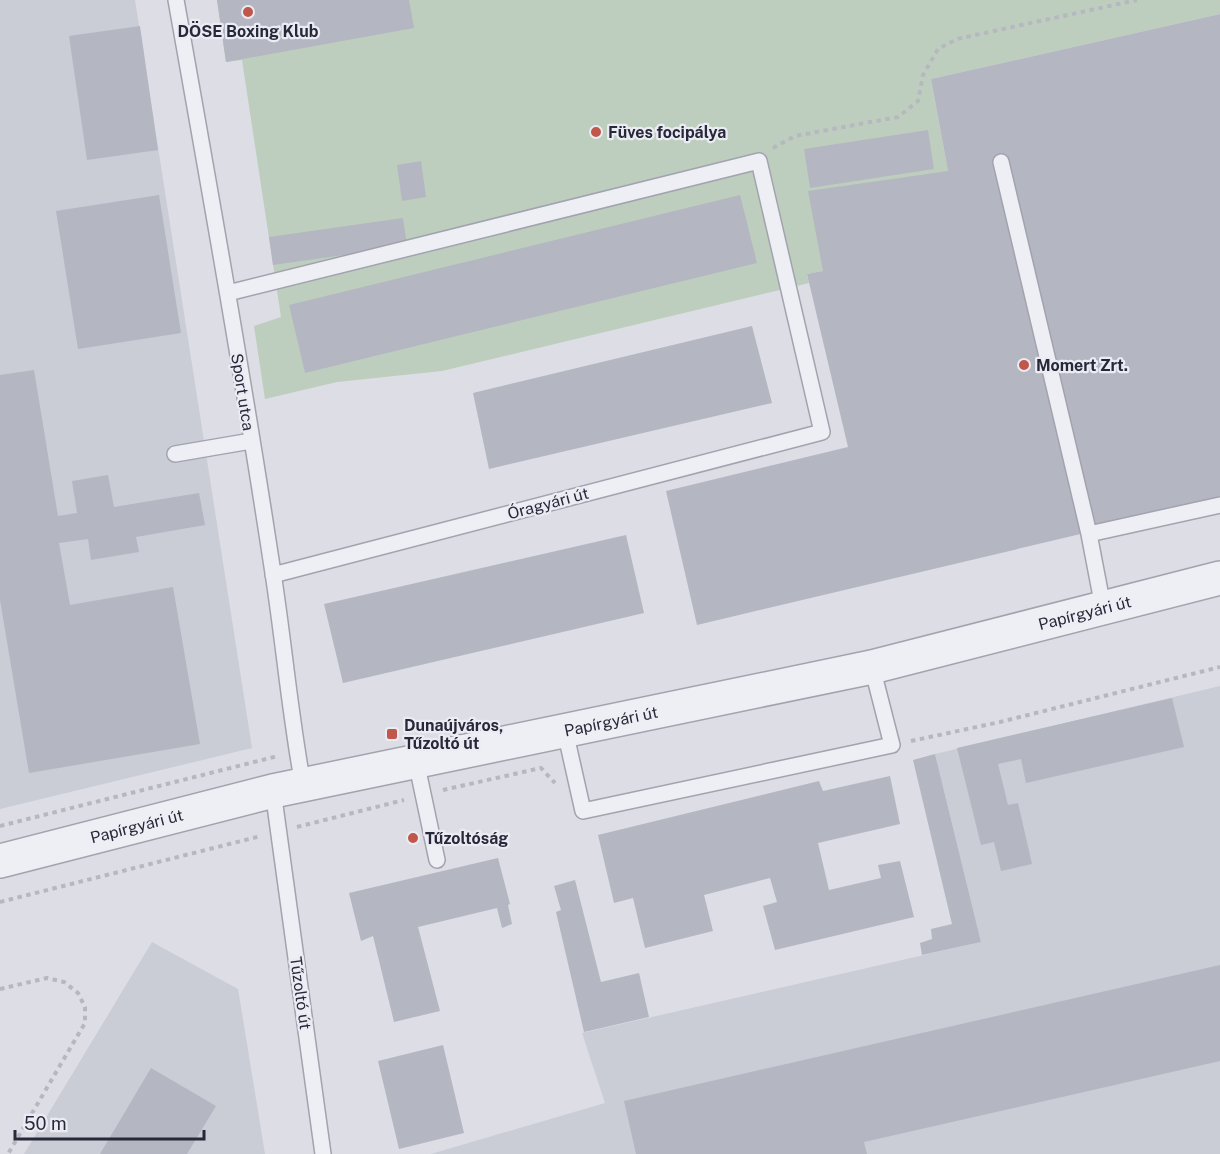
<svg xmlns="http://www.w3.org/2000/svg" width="1220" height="1154" viewBox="0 0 1220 1154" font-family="'Public Sans',sans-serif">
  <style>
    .built { fill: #caccd6 }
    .green { fill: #becebe }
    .building { fill: #b4b6c1 }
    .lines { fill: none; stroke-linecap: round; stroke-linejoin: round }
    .service-casing { stroke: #a2a3ae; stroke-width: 18 }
    .tertiary-casing { stroke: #a2a3ae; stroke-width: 36 }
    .path { stroke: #b6b8c0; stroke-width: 4; stroke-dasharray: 4.5 4.5; stroke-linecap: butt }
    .service { stroke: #eeeff4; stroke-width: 15 }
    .tertiary { stroke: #eeeff4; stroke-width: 33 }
    .poi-dot { fill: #c1564a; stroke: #ebecf3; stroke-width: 2 }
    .labels { text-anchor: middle; stroke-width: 4.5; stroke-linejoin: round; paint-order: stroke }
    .poi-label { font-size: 16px; font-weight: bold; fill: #27293a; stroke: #ebecf3; text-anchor: start }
    .street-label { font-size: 16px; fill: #27293a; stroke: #ebecf3 }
  </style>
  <rect width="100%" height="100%" fill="#dcdde5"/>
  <path class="built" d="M0 0H135L252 748 0 809Z
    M1220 686V1154H431L605 1103 582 1033 981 942 935 754Z
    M152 942 238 989 265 1154H24Z"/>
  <path class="green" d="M217 0H1220V14L931 79 948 171 823 271 807 274 809 283 442 371 337 382 265 399 254 326 281 317 242 60 226 62Z"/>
  <path class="building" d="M217 0H409L414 28 226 62Z
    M1220 14V501L697 625 666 491 848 447 807 274 823 271 808 191 948 171 931 79Z
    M140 26 158 150 87 160 69 36Z
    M928 130 934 169 810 188 804 149Z
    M421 161 426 197 402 201 397 165Z
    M159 195 181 333 78 349 56 211Z
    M740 195 757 263 305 373 289 305Z
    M403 218 407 246 273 265 269 237Z
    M752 326 772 403 489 469 473 393Z
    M34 370 58 516 77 513 72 481 108 475 114 507 199 493 205 525 136 537 139 552 91 560 88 539 59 543 70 605 173 587 200 744 29 773 0 600V375Z
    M626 535 644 613 343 683 324 604Z
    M1172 698 1184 747 1026 783 1021 759 998 764 1008 805 1018 803 1032 864 1001 871 994 842 981 845 957 748Z
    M935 754 981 942 922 955 920 943 932 939 931 929 952 924 913 760Z
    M890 776 900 824 818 843 829 890 881 878 878 865 900 861 914 917 775 950 763 906 777 902 770 878 704 895 713 931 645 948 633 898 614 903 598 835 819 781 823 791Z
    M498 858 510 904 508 905 512 924 502 928 497 908 418 927 440 1011 394 1022 373 936 361 941 349 893Z
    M575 880 601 982 639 973 649 1017 584 1032 556 912 561 910 554 886Z
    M1220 965V1061L864 1142 867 1154H636L624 1101Z
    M443 1045 464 1133 399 1149 378 1061Z
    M151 1068 216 1106 187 1154H100Z"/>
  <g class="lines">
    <g class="service-casing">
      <path id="service" d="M176 0C210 191 244 382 273 573 284 644 290 715 303 785
        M1001 162 1089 534
        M228 293 759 161 822 432 273 575
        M175 454 251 441
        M1103 607 1089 534 1220 505
        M565 731 583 811 892 745 872 667
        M416 761 437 860
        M273 791 323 1154"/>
    </g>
    <g class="tertiary-casing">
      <g id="tertiary">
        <path id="s1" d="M0 861 273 791 872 667 1220 578"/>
      </g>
    </g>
    <path class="path" d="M773 148 795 136 898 117 918 101 923 75 938 49 957 39 1137 0
      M911 741 1000 722 1220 667
      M443 790 541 768 555 783
      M0 826 278 756
      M297 827 404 800
      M0 902 261 836
      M0 989 47 978 64 982 78 993 85 1007V1023L8 1154"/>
    <use href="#service" class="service"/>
    <use href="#tertiary" class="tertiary"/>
  </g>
  <g class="poi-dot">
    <circle cx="248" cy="12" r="6"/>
    <circle cx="596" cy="132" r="6"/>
    <circle cx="1024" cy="365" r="6"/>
    <rect x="386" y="728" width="12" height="12" rx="3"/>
    <circle cx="413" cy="838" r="6"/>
  </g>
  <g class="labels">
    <g class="poi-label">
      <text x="248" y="37" text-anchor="middle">DÖSE Boxing Klub</text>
      <text x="608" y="138">Füves focipálya</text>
      <text x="1036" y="371">Momert Zrt.</text>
      <text x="404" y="731">Dunaújváros,<tspan x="404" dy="18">Tűzoltó út</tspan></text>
      <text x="425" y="844">Tűzoltóság</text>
    </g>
    <g class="street-label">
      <text transform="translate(243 392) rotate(81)" y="6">Sport utca</text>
      <text transform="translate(548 503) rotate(-15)" y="6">Óragyári út</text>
      <text dy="6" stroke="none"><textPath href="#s1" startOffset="1113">Papírgyári út</textPath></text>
      <text dy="6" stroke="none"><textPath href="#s1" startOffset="627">Papírgyári út</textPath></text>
      <text dy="6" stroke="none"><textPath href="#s1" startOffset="141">Papírgyári út</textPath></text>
      <text transform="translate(301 993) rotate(82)" y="6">Tűzoltó út</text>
    </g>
  </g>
  <path d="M15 1130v9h189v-9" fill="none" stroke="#27293a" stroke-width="3"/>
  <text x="24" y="1130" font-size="18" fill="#27293a" stroke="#ebecf3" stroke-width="4.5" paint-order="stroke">50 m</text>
</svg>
